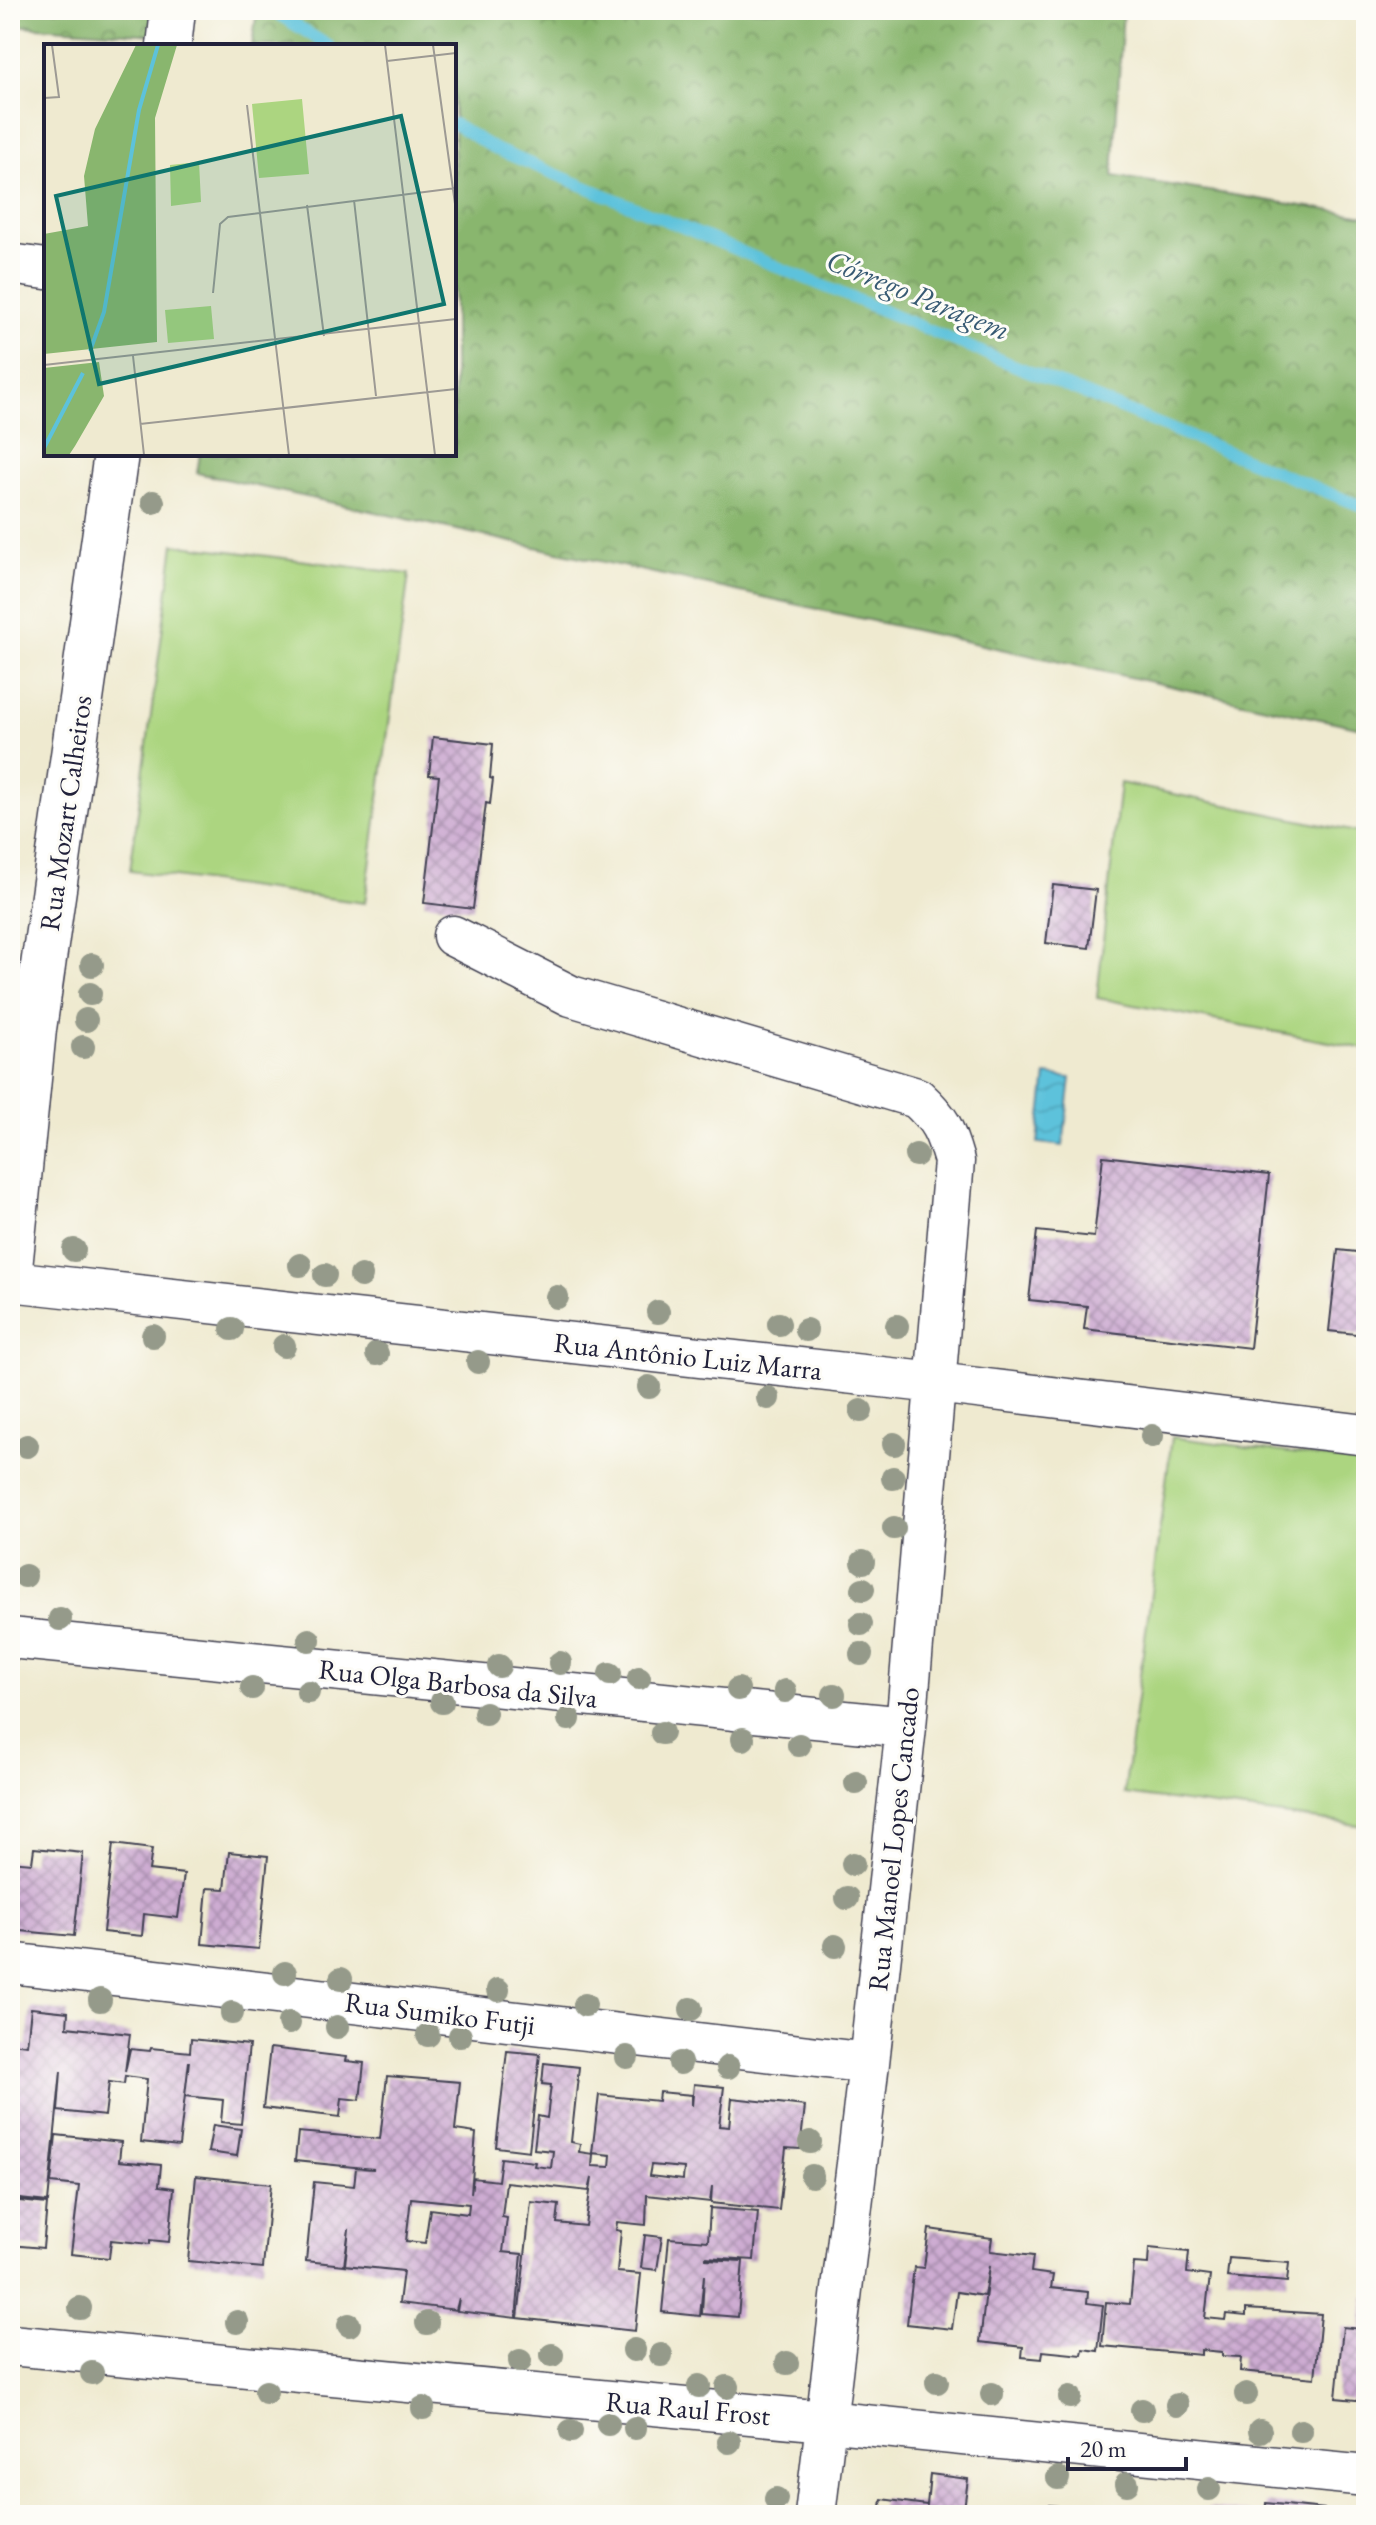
<svg xmlns="http://www.w3.org/2000/svg" width="1376" height="2525" viewBox="0 0 1376 2525" font-family="'EB Garamond',serif">
  <style>
    .forest { fill: url(#forest-crowns); stroke: #566c54; stroke-width: 2 }
    .garden { fill: #acd580; stroke: #677c5e; stroke-width: 2 }
    .water { fill: url(#water-waves); stroke: #40728b; stroke-width: 2 }
    .lines { fill: none; stroke-linecap: round; stroke-linejoin: round }
    .stream { stroke: #5dc2db; stroke-width: 12 }
    .building { fill: url(#building-cross-hatch); fill-rule: evenodd }
    .minor-casing { stroke: #414051; stroke-width: 43 }
    .tertiary-casing { stroke: #414051; stroke-width: 47 }
    .minor { stroke: #fff; stroke-width: 40 }
    .tertiary { stroke: #fff; stroke-width: 44 }
    .tree { fill: #959a8a }
    .labels { text-anchor: middle; stroke-width: 6; stroke-linejoin: round; paint-order: stroke }
    .street-label { font-size: 28px; fill: #22223b; stroke: #fdfcf7 }
    .water-label { font-size: 30px; font-style: italic; fill: #375a73; stroke: #fdfcf7 }
    .inset-river { fill: none; stroke: #5dc2db; stroke-width: 4 }
    .inset-road { fill: none; stroke: #9d9a94; stroke-width: 2 }
    .view { fill: #0f766e; fill-opacity: 0.15; stroke: #0f766e; stroke-width: 4 }
    .inset-edge { fill: none; stroke: #22223b; stroke-width: 4 }
  </style>
  <defs>
    <pattern id="forest-crowns" width="20" height="18" patternUnits="userSpaceOnUse" patternTransform="scale(2)"><rect width="20" height="18" fill="#89b66e"/><path d="M2 6a3 3 0 1 1 6 0M12 15a3 3 0 1 1 6 0" fill="none" stroke="#70945c"/></pattern>
    <pattern id="water-waves" width="16" height="10" patternUnits="userSpaceOnUse" patternTransform="scale(2)"><rect width="16" height="10" fill="#5dc2db"/><path d="M0 5q4-4 8 0t8 0" fill="none" stroke="#51a6bd"/></pattern>
    <pattern id="building-cross-hatch" width="8" height="8" patternUnits="userSpaceOnUse" patternTransform="scale(2)"><rect width="8" height="8" fill="#cdacd2"/><path d="M0 0l8 8M0 8l8-8" fill="none" stroke="#a68cac"/></pattern>
  </defs>
  <rect width="100%" height="100%" fill="#fdfcf7"/>
  <filter id="ink" filterUnits="userSpaceOnUse"><feTurbulence type="fractalNoise" baseFrequency=".0125" numOctaves="2"/><feDisplacementMap in="SourceGraphic" scale="16" xChannelSelector="R" yChannelSelector="G"/><feConvolveMatrix kernelMatrix="1 2 1 2 8 2 1 2 1" color-interpolation-filters="sRGB"/></filter>
  <filter id="wash" filterUnits="userSpaceOnUse"><feTurbulence type="fractalNoise" baseFrequency=".006" numOctaves="4" result="noise"/><feDisplacementMap in="SourceGraphic" scale="32" xChannelSelector="R" yChannelSelector="G"/><feGaussianBlur stdDeviation="1.8" result="paint"/><feColorMatrix in="noise" values="0 0 0 0 0 0 0 0 0 0 0 0 0 0 0 0 0 1.4 0 .05"/><feComposite in="paint" operator="in"/></filter>
  <g filter="url(#wash)">
    <rect width="100%" height="100%" fill="#efead0"/>
    <path class="forest" d="M10 10H157L154 35 10 25Z
      M257 10H1123L1113 176 1366 216V729L197 473 200 454H454V46H252Z"/>
    <path class="garden" d="M174 544 409 574 365 903 130 871Z
      M1120 783 1366 834V1049L1097 998Z
      M1172 1437 1366 1463V1826L1124 1794Z"/>
    <path class="water" d="M1046 1075 1071 1078 1063 1146 1038 1143Z"/>
    <g class="lines">
      <path class="stream" d="M271 10 329 46
        M454 124 495 149 991 356 1366 508"/>
    </g>
    <g id="blocks">
      <path class="building" d="M433 737 493 744 490 778 493 779 490 804 486 803 473 909 424 903 439 776 429 775Z
        M1053 885 1096 890 1089 948 1046 943Z
        M1103 1156 1269 1175 1250 1348 1084 1329 1087 1306 1029 1300 1037 1231 1094 1237Z
        M1338 1250 1366 1253 1365 1335 1329 1331Z
        M113 1844 152 1849 149 1870 184 1874 178 1918 144 1914 142 1936 103 1932Z
        M34 1848 83 1853 74 1936 10 1930V1861L32 1863Z
        M229 1852 268 1856 259 1949 202 1944 207 1888 225 1889Z
        M31 2008 68 2012 67 2027 130 2034 125 2072 130 2049 150 2051 151 2048 190 2052 191 2039 249 2045 241 2124 221 2122 223 2100 185 2096 189 2061 179 2146 141 2142 147 2079 125 2076 124 2084 109 2082 105 2116 58 2111 61 2071 48 2202 10 2198V2043L27 2045Z
        M270 2048 346 2057 345 2061 364 2063 360 2100 342 2098 340 2117 263 2108Z
        M507 2051 540 2054 529 2151 496 2147Z
        M544 2063 579 2067 571 2142 580 2144 579 2152 593 2154 592 2166 610 2167 611 2155 592 2153 599 2095 658 2101 659 2092 692 2095V2106L694 2084 724 2087 719 2126 729 2127 732 2098 805 2106 800 2149 786 2148 779 2210 711 2203 712 2186 710 2202 647 2195 646 2225 617 2222 616 2230 621 2231 617 2272 641 2274 635 2331 518 2318 531 2202 559 2205 557 2223 585 2226 592 2178 589 2191 506 2182 502 2217 507 2218 503 2252 522 2254 516 2318 457 2311 459 2298 456 2310 399 2303 403 2271 345 2265 349 2229 344 2265 306 2261 314 2182 354 2186 356 2168 374 2169 295 2161 298 2132 380 2139 387 2076 460 2082 455 2130 476 2133 471 2193 473 2178 498 2181 501 2158 535 2162 534 2166 551 2168 553 2151 534 2149 538 2116 547 2118 551 2085 542 2084ZM651 2165 684 2168 683 2180 649 2176ZM411 2198 469 2204 468 2214 430 2209 425 2243 406 2241Z
        M213 2125 241 2129 237 2156 208 2152Z
        M56 2135 121 2142 119 2161 161 2165 159 2186 174 2188 169 2242 150 2240V2244L111 2240 109 2258 71 2254 79 2186 51 2183Z
        M196 2176 271 2184 263 2268 188 2261Z
        M10 2200 47 2204 43 2248 10 2245Z
        M710 2208 758 2212 754 2260 706 2257V2259L743 2261 738 2317 702 2314 704 2275 700 2316 662 2312 669 2238 708 2241Z
        M929 2229 992 2238 990 2251 1033 2256 1031 2272 1053 2275 1051 2288 1088 2292 1087 2303 1103 2305 1098 2351 1083 2349 1082 2355 1043 2351 1042 2359 1022 2357 1023 2347 980 2342 989 2266 984 2296 957 2292 952 2329 907 2324 914 2267 924 2268Z
        M645 2235 662 2237 657 2270 641 2268Z
        M1149 2248 1189 2252 1187 2273 1210 2276 1205 2318 1225 2320 1226 2314 1246 2316V2309L1321 2314 1315 2378 1240 2371 1241 2357 1222 2356V2352L1201 2350V2355L1102 2346 1106 2302 1130 2304 1134 2263 1148 2264Z
        M1229 2258 1289 2263 1287 2282 1227 2277Z
        M1364 2297H1366V2401L1336 2398 1343 2327 1361 2329Z
        M930 2474 968 2479 964 2509 997 2513V2515H880L882 2499 927 2505Z
        M1266 2503 1324 2509 1323 2515H1265Z
        M1049 2505 1128 2513V2515H1048Z
        M1208 2508 1253 2513V2515H1207Z"/>
    </g>
  </g>
  <g filter="url(#ink)">
    <use href="#blocks" fill-opacity="0" stroke="#414051" stroke-width="2"/>
    <g class="lines">
      <g class="minor-casing">
        <path id="minor" d="M10 264 46 269
          M453 936 571 996 917 1098C941 1120 945 1130 954 1161L906 1727 869 2063 815 2515
          M10 1281 936 1383 1366 1435
          M10 1638 906 1727
          M10 1963 869 2063
          M10 2345 825 2421 1366 2476"/>
      </g>
      <g class="tertiary-casing">
        <path id="tertiary" d="M169 46 173 10
          M10 1268 34 1029 116 454"/>
      </g>
      <use href="#minor" class="minor"/>
      <use href="#tertiary" class="tertiary"/>
    </g>
    <g class="tree">
      <circle cx="153" cy="502" r="12"/>
      <circle cx="92" cy="965" r="12"/>
      <circle cx="90" cy="994" r="12"/>
      <circle cx="86" cy="1020" r="12"/>
      <circle cx="83" cy="1047" r="12"/>
      <circle cx="916" cy="1155" r="12"/>
      <circle cx="74" cy="1250" r="12"/>
      <circle cx="300" cy="1265" r="12"/>
      <circle cx="325" cy="1275" r="12"/>
      <circle cx="361" cy="1276" r="12"/>
      <circle cx="557" cy="1297" r="12"/>
      <circle cx="658" cy="1312" r="12"/>
      <circle cx="779" cy="1324" r="12"/>
      <circle cx="897" cy="1326" r="12"/>
      <circle cx="232" cy="1329" r="12"/>
      <circle cx="806" cy="1330" r="12"/>
      <circle cx="153" cy="1336" r="12"/>
      <circle cx="284" cy="1346" r="12"/>
      <circle cx="377" cy="1354" r="12"/>
      <circle cx="478" cy="1362" r="12"/>
      <circle cx="649" cy="1387" r="12"/>
      <circle cx="768" cy="1398" r="12"/>
      <circle cx="861" cy="1411" r="12"/>
      <circle cx="1152" cy="1436" r="12"/>
      <circle cx="894" cy="1444" r="12"/>
      <circle cx="27" cy="1446" r="12"/>
      <circle cx="893" cy="1478" r="12"/>
      <circle cx="894" cy="1528" r="12"/>
      <circle cx="863" cy="1562" r="12"/>
      <circle cx="25" cy="1576" r="12"/>
      <circle cx="863" cy="1589" r="12"/>
      <circle cx="60" cy="1619" r="12"/>
      <circle cx="861" cy="1624" r="12"/>
      <circle cx="309" cy="1640" r="12"/>
      <circle cx="861" cy="1654" r="12"/>
      <circle cx="560" cy="1663" r="12"/>
      <circle cx="499" cy="1666" r="12"/>
      <circle cx="610" cy="1674" r="12"/>
      <circle cx="639" cy="1678" r="12"/>
      <circle cx="252" cy="1688" r="12"/>
      <circle cx="738" cy="1689" r="12"/>
      <circle cx="785" cy="1691" r="12"/>
      <circle cx="308" cy="1692" r="12"/>
      <circle cx="834" cy="1695" r="12"/>
      <circle cx="442" cy="1702" r="12"/>
      <circle cx="485" cy="1713" r="12"/>
      <circle cx="569" cy="1719" r="12"/>
      <circle cx="662" cy="1733" r="12"/>
      <circle cx="743" cy="1739" r="12"/>
      <circle cx="799" cy="1745" r="12"/>
      <circle cx="856" cy="1783" r="12"/>
      <circle cx="853" cy="1864" r="12"/>
      <circle cx="847" cy="1898" r="12"/>
      <circle cx="835" cy="1946" r="12"/>
      <circle cx="285" cy="1973" r="12"/>
      <circle cx="341" cy="1979" r="12"/>
      <circle cx="498" cy="1990" r="12"/>
      <circle cx="100" cy="2000" r="12"/>
      <circle cx="585" cy="2005" r="12"/>
      <circle cx="691" cy="2009" r="12"/>
      <circle cx="232" cy="2013" r="12"/>
      <circle cx="289" cy="2023" r="12"/>
      <circle cx="337" cy="2027" r="12"/>
      <circle cx="428" cy="2035" r="12"/>
      <circle cx="460" cy="2036" r="12"/>
      <circle cx="627" cy="2057" r="12"/>
      <circle cx="680" cy="2063" r="12"/>
      <circle cx="728" cy="2067" r="12"/>
      <circle cx="810" cy="2142" r="12"/>
      <circle cx="812" cy="2176" r="12"/>
      <circle cx="80" cy="2308" r="12"/>
      <circle cx="237" cy="2322" r="12"/>
      <circle cx="427" cy="2323" r="12"/>
      <circle cx="349" cy="2325" r="12"/>
      <circle cx="634" cy="2350" r="12"/>
      <circle cx="552" cy="2355" r="12"/>
      <circle cx="661" cy="2355" r="12"/>
      <circle cx="520" cy="2361" r="12"/>
      <circle cx="787" cy="2363" r="12"/>
      <circle cx="92" cy="2373" r="12"/>
      <circle cx="937" cy="2382" r="12"/>
      <circle cx="699" cy="2386" r="12"/>
      <circle cx="727" cy="2387" r="12"/>
      <circle cx="266" cy="2392" r="12"/>
      <circle cx="992" cy="2394" r="12"/>
      <circle cx="1246" cy="2394" r="12"/>
      <circle cx="1070" cy="2397" r="12"/>
      <circle cx="1177" cy="2405" r="12"/>
      <circle cx="423" cy="2408" r="12"/>
      <circle cx="1142" cy="2410" r="12"/>
      <circle cx="608" cy="2424" r="12"/>
      <circle cx="635" cy="2428" r="12"/>
      <circle cx="571" cy="2431" r="12"/>
      <circle cx="1260" cy="2431" r="12"/>
      <circle cx="1301" cy="2431" r="12"/>
      <circle cx="729" cy="2442" r="12"/>
      <circle cx="1058" cy="2478" r="12"/>
      <circle cx="1127" cy="2484" r="12"/>
      <circle cx="1209" cy="2489" r="12"/>
      <circle cx="776" cy="2499" r="12"/>
    </g>
  </g>
  <g class="labels">
    <g class="street-label">
      <text transform="translate(65 813) rotate(-82)" y="10">Rua Mozart Calheiros</text>
      <text transform="translate(688 1356) rotate(6)" y="10">Rua Antônio Luiz Marra</text>
      <text transform="translate(458 1683) rotate(6)" y="10">Rua Olga Barbosa da Silva</text>
      <text transform="translate(893 1839) rotate(-84)" y="10">Rua Manoel Lopes Cancado</text>
      <text transform="translate(440 2013) rotate(7)" y="10">Rua Sumiko Futji</text>
      <text transform="translate(688 2408) rotate(5)" y="10">Rua Raul Frost</text>
    </g>
    <g class="water-label">
      <text transform="translate(918 295) rotate(22)" y="10">Córrego Paragem</text>
    </g>
  </g>
  <g transform="translate(44 44)">
    <rect width="412" height="412" fill="#efead0"/>
    <path d="M92 1H133L111 74 113 298 0 310V190L44 182 40 132 51 85ZM55 318 60 352 31 402 25 411H0V324Z" fill="#89b66e"/>
    <path d="M258 55 265 130 215 134 208 60ZM155 118 157 158 127 162 126 121ZM167 262 170 295 124 299 121 266Z" fill="#acd580"/>
    <path class="inset-river" d="M46 307 60 268 95 66 114 1M0 404 39 329"/>
    <path class="inset-road" d="M341 1 391 411M389 1 412 167M343 17 412 9M0 54 15 53 8 1M203 61 245 411M310 156 332 352M263 161 280 292M169 249 176 180 184 173 412 144M89 312 100 411M0 321 412 275M96 380 412 345"/>
    <path class="view" d="M357 72 400 260 55 340 12 152Z"/>
    <rect width="412" height="412" class="inset-edge"/>
  </g>
  <rect width="1376" height="2525" fill="none" stroke="#fdfcf7" stroke-width="40"/>
  <path d="M1068 2457v12h118v-12" fill="none" stroke="#22223b" stroke-width="4"/>
  <text x="1080" y="2457" font-size="24" fill="#22223b" stroke="#fdfcf7" stroke-width="6" paint-order="stroke">20 m</text>
</svg>
